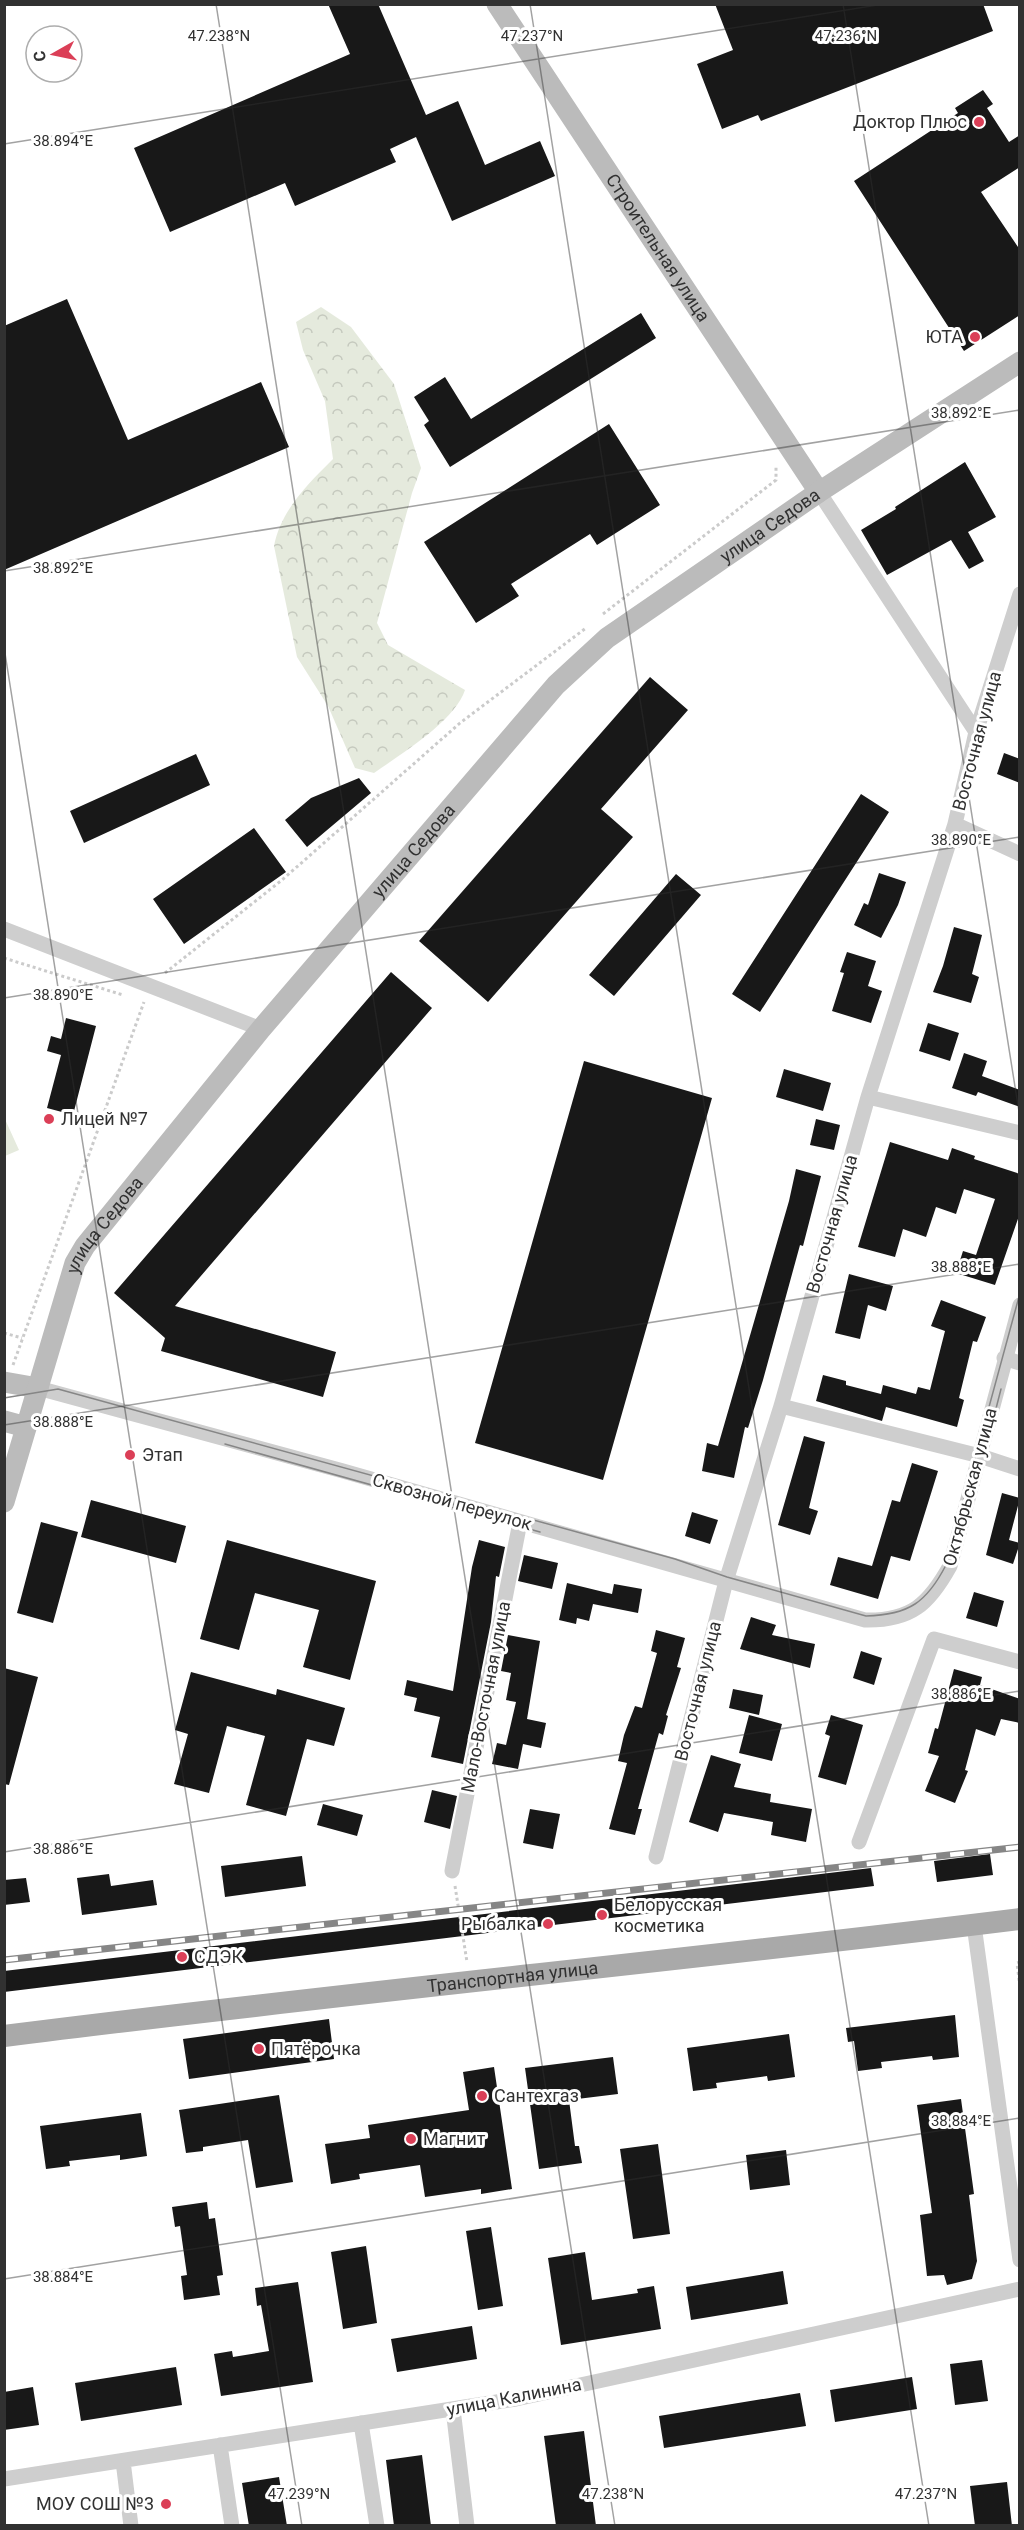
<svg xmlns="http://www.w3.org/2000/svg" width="1024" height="2530" viewBox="0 0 1024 2530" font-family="Roboto,sans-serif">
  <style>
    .grass { fill: #e5eadd }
    .forest { fill: url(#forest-crowns) }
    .building { fill: #181818 }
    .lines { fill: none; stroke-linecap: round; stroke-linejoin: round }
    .path { stroke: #cbcbcb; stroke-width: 3; stroke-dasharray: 3 3; stroke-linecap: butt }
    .street { stroke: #cecece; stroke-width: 15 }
    .secondary { stroke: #bbb; stroke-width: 21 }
    .primary { stroke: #a9a9a9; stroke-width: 22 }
    .tram { stroke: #868686; stroke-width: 1.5 }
    .rail-casing { stroke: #868686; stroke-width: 7 }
    .rail { stroke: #fff; stroke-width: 4.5; stroke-dasharray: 14; stroke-linecap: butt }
    .ticks { fill: none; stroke: #313131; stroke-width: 1.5; stroke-opacity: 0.45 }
    .poi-dot { fill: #db3f57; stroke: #fff; stroke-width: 2 }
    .labels { text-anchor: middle; stroke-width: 6; stroke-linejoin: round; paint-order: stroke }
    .poi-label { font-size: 18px; fill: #313131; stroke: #fff; text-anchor: start }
    .street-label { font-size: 18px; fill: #313131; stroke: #fff }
    .ticks-label { font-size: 15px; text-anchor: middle; fill: #313131; stroke: #fff; stroke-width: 6; stroke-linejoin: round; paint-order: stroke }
  </style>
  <defs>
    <pattern id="forest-crowns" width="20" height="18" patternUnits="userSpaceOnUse" patternTransform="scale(1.5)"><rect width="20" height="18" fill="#e5eadd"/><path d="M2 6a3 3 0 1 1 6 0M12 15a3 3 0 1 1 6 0" fill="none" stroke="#c5c9be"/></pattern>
  </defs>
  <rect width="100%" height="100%" fill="#fff"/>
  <path class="grass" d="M4 1117 19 1150 5 1156H4Z"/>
  <path class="forest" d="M321 307 351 327 394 384 421 468 412 493 377 623 388 645 465 690C455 721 401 754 374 773L355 768 328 706 297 657 274 546C281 510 308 484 333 459L325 401 303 350 296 322Z"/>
  <path class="building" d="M328 4H378L426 115 458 101 485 165 540 141 555 176 452 221 416 137 390 149 396 162 295 206 285 183 170 232 134 148 350 54Z
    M715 4H983L993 31 761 121 758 115 722 129 697 64 733 50Z
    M983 90 993 104 987 108 1009 142 1020 135V167L981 192 1020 250V315L964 351 854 181 958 113 955 108Z
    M67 299 128 440 261 382 289 447 4 570V326Z
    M641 313 656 338 450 467 424 425 429 421 414 397 445 377 471 419Z
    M609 424 660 505 597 545 590 534 511 584 519 596 476 623 424 542Z
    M965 462 996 517 968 532 984 561 969 569 951 540 887 575 861 530 896 509 895 507Z
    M650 677 688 710 601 809 633 837 488 1002 419 941Z
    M1004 753 1020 759V783L997 774Z
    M196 754 210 785 84 843 70 811Z
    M359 778 371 793 307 847 285 820 311 798Z
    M861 794 889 812 760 1012 732 994Z
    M254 828 286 872 184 944 153 899Z
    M879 873 906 882 898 905 881 938 854 925 864 903 868 905Z
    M676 874 701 895 614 996 589 975Z
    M954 927 982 935 972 974 979 977 971 1003 933 992 943 966Z
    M847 952 876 961 868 986 882 991 871 1023 832 1011 844 973 840 972Z
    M391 972 432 1008 175 1306 336 1352 323 1397 161 1351 165 1338 114 1293Z
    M66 1018 96 1026 73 1115 47 1108 61 1055 47 1051 51 1036 61 1039Z
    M928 1023 959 1033 950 1061 919 1051Z
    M964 1053 987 1061 982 1076 1020 1090V1107L978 1092 976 1096 952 1088Z
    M584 1061 712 1098 603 1480 475 1443Z
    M784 1069 831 1083 823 1111 776 1097Z
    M816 1119 840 1125 834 1150 810 1145Z
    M890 1142 948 1160 952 1148 975 1156 974 1159 1020 1174V1213L995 1285 956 1273 963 1251 976 1255 995 1199 964 1189 956 1214 936 1207 926 1237 903 1229 895 1257 858 1247Z
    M796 1169 821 1176 803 1246 800 1245 763 1380 748 1428 745 1427 734 1478 702 1471 707 1443 718 1446 789 1201Z
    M849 1274 893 1286 886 1311 868 1305 860 1339 835 1333Z
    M941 1300 986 1317 977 1342 973 1341 959 1398 964 1400 957 1427 886 1407 882 1421 816 1401 823 1375 846 1381V1385L881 1394 883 1385 916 1394 918 1387 930 1390 945 1331 931 1326Z
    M804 1436 825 1442 809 1508 818 1511 810 1535 778 1525Z
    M912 1463 938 1471 910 1561 891 1556 878 1599 830 1585 838 1557 872 1566 892 1500 900 1502Z
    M1002 1493 1020 1498 1009 1540 1020 1543 1013 1564 986 1555Z
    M91 1500 186 1526 176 1563 81 1537Z
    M692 1512 718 1520 710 1544 685 1536Z
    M41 1522 78 1532 53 1623 17 1613Z
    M227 1540 376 1581 350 1680 303 1667 319 1610 255 1593 239 1650 200 1639Z
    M479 1540 505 1547 499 1577 496 1576 491 1622 463 1764 431 1757 440 1717 414 1711 417 1698 404 1695 407 1680 453 1691 472 1567Z
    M524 1555 558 1563 552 1589 518 1581Z
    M567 1583 612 1594 614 1584 642 1589 638 1613 593 1604 589 1621 577 1618 576 1624 559 1620Z
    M974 1592 1004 1601 997 1627 966 1618Z
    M751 1617 776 1625 772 1635 815 1644 810 1668 740 1649Z
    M656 1630 685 1638 677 1667 681 1668 666 1715 668 1716 663 1735 659 1733 638 1809H642L635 1835 609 1829 627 1763 618 1761 624 1735 635 1706 642 1708 657 1653 651 1651Z
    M508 1635 540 1641 527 1719 546 1723 541 1748 523 1744 518 1769 492 1764 497 1743 506 1745 516 1702 506 1700 511 1673 501 1671Z
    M861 1651 882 1658 874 1685 853 1678Z
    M4 1668 38 1677 9 1785 4 1784Z
    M954 1669 982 1677 980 1685 1020 1699V1723L1001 1719 995 1736 976 1729 965 1770 968 1771 955 1803 925 1791 939 1756 928 1753 935 1728 938 1729Z
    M191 1672 276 1695 277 1689 345 1708 334 1746 307 1739 286 1816 246 1805 265 1736 227 1726 209 1793 174 1784 188 1734 175 1730Z
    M733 1689 763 1695 759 1715 729 1708Z
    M749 1715 782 1724 772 1761 739 1753Z
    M831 1715 863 1725 846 1785 818 1777 830 1736 825 1734Z
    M711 1755 741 1764 734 1787 771 1794 770 1802 812 1809 806 1842 771 1835 773 1822 724 1813 718 1832 689 1822Z
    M432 1790 457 1796 450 1829 424 1822Z
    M323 1804 363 1815 357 1836 317 1825Z
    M530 1809 560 1814 553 1849 523 1843Z
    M990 1854 993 1875 937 1882 934 1861Z
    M302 1856 306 1886 225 1897 221 1866Z
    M871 1868 874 1886 4 1992V1971Z
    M109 1874 111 1886 153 1880 157 1905 82 1915 77 1878Z
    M26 1878 30 1902 4 1905V1880Z
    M955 2015 959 2057 933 2060 932 2056 881 2062 882 2068 858 2071 854 2041 848 2042 846 2028Z
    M329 2019 334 2059 189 2079 183 2039Z
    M789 2034 795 2077 768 2081 767 2076 716 2083 717 2088 693 2091 687 2048Z
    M613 2057 618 2094 569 2100 575 2146H579L582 2163 539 2169 525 2068Z
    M494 2067 512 2189 481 2194V2189L425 2197 420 2165 359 2174 360 2179 331 2184 325 2144 370 2138 368 2125 469 2110 463 2072Z
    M279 2095 293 2182 256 2188 248 2140 203 2147V2151L186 2153 179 2110Z
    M961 2099 974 2194 969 2195 977 2261 972 2279 947 2285 944 2275 927 2276 920 2215 932 2213 917 2105Z
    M141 2113 147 2156 120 2160V2155L69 2161 70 2166 46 2169 40 2126Z
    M658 2144 670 2234 633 2239 620 2149Z
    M786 2150 790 2185 750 2190 746 2155Z
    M207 2202 209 2219 215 2218 223 2275 217 2276 220 2295 184 2300 181 2276 187 2275 180 2226 175 2227 172 2207Z
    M491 2227 503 2306 478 2310 466 2231Z
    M366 2246 377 2323 343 2329 331 2252Z
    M585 2252 592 2300 638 2293 637 2289 654 2286 661 2329 561 2345 548 2258Z
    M783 2271 788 2304 691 2320 686 2287Z
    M298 2282 313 2382 221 2396 214 2354 232 2351 233 2357 269 2351 261 2305 257 2306 255 2288Z
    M472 2326 477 2359 397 2372 391 2339Z
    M982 2360 988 2401 955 2405 950 2364Z
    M176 2367 182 2405 81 2421 75 2383Z
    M912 2377 917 2409 835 2422 830 2390Z
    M33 2387 39 2425 4 2430V2392Z
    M800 2393 806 2426 664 2448 659 2416Z
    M584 2431 596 2526H556L544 2436Z
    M422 2455 431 2526H394L386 2460Z
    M279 2477 287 2526H249L242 2483Z
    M1007 2482 1012 2526H975L970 2486Z"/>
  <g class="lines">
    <path class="path" d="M603 614 776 480V465
      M4 958 123 995
      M165 973 282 880 460 723 586 628
      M4 1333 22 1338
      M13 1365 144 1002
      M455 1886 467 1962
      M1020 1962 1017 1963 1020 1987"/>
    <path class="street" d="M819 492 976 732
      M955 824 1020 854
      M4 929 261 1029
      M868 1097 1020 1133
      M1004 1358 1020 1363
      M38 1388 343 1471 865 1620C911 1621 929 1604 950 1566L1020 1305
      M781 1406 980 1456 1020 1469
      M859 1842 934 1639 1020 1662
      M656 1857 726 1581 781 1406 868 1097 955 824 976 732 1020 594
      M452 1871 520 1522
      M974 1925 1020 2260
      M453 2409 467 2526
      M361 2423 377 2526
      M220 2445 232 2526
      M123 2461 131 2526
      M4 2479 516 2399 1020 2289"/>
    <g class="secondary">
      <path id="s1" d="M497 4 819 492"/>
      <path d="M4 1382 38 1388"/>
      <path d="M4 1421 26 1427"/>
      <path id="s2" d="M4 1502 75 1263 85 1246 261 1029 556 685 607 638 819 492 1020 362"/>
    </g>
    <path class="primary" id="s3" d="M4 2036C342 1993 681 1961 1020 1919"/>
    <path class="tram" d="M4 1398 58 1389 675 1559 727 1577 866 1616C909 1615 927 1602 946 1565L1020 1293
      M989 1436 1001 1389
      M225 1444 540 1532"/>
    <g class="rail-casing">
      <path id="rail" d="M4 1960 1020 1847"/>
    </g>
    <use href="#rail" class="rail"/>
  </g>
  <path class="ticks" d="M216 4 615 2526M530 4 929 2526M843 4 1020 1118M4 144 884 4M4 571 1020 410M4 647 302 2526M4 998 1020 837M4 1425 1020 1264M4 1852 1020 1691M4 2279 1020 2118"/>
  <g class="poi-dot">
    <circle cx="979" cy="122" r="6"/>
    <circle cx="975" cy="337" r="6"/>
    <circle cx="49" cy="1119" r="6"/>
    <circle cx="130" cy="1455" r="6"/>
    <circle cx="602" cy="1915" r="6"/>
    <circle cx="548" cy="1924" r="6"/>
    <circle cx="182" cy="1957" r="6"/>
    <circle cx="259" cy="2049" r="6"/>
    <circle cx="482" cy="2096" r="6"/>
    <circle cx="411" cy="2139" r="6"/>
    <circle cx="166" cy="2504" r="6"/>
  </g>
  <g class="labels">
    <g class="poi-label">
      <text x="967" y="128" text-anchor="end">Доктор Плюс</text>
      <text x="963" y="343" text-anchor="end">ЮТА</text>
      <text x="61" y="1125">Лицей №7</text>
      <text x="142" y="1461">Этап</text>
      <text x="614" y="1911">Белорусская<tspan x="614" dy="21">косметика</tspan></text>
      <text x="536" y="1930" text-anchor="end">Рыбалка</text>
      <text x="194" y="1963">СДЭК</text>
      <text x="271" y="2055">Пятёрочка</text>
      <text x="494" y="2102">Сантехгаз</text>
      <text x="423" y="2145">Магнит</text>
      <text x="154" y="2510" text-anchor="end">МОУ СОШ №3</text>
    </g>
    <g class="street-label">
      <text dy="6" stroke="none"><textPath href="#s1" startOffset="292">Строительная улица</textPath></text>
      <text dy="6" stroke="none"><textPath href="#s2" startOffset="1269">улица Седова</textPath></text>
      <text transform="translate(977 741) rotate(-75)" y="6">Восточная улица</text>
      <text dy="6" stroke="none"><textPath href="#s2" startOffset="783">улица Седова</textPath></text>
      <text transform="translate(832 1224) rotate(-74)" y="6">Восточная улица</text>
      <text dy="6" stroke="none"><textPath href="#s2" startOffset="297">улица Седова</textPath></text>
      <text transform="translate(970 1487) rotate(-75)" y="6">Октябрьская улица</text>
      <text transform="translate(452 1502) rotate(16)" y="6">Сквозной переулок</text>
      <text transform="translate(698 1691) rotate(-76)" y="6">Восточная улица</text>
      <text transform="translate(486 1697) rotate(-79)" y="6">Мало-Восточная улица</text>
      <text dy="6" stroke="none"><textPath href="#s3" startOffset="512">Транспортная улица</textPath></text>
      <text transform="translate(514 2397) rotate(-11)" y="6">улица Калинина</text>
    </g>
  </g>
  <g class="ticks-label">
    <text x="219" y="41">47.238°N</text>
    <text x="532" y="41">47.237°N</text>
    <text x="846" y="41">47.236°N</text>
    <text x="63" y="146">38.894°E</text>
    <text x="961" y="418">38.892°E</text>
    <text x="63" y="573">38.892°E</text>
    <text x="961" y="845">38.890°E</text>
    <text x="63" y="1000">38.890°E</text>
    <text x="961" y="1272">38.888°E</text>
    <text x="63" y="1427">38.888°E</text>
    <text x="961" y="1699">38.886°E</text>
    <text x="63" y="1854">38.886°E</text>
    <text x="961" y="2126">38.884°E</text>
    <text x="63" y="2282">38.884°E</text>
    <text x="299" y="2499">47.239°N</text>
    <text x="613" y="2499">47.238°N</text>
    <text x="926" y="2499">47.237°N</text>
  </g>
  <rect width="1024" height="2530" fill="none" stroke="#313131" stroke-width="12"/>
  <g transform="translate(54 54) rotate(261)"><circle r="28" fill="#ffffff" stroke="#adadad" stroke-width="1.5"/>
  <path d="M0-4.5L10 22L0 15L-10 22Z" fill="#db3f57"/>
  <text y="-9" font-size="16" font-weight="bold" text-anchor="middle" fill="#313131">С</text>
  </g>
</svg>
